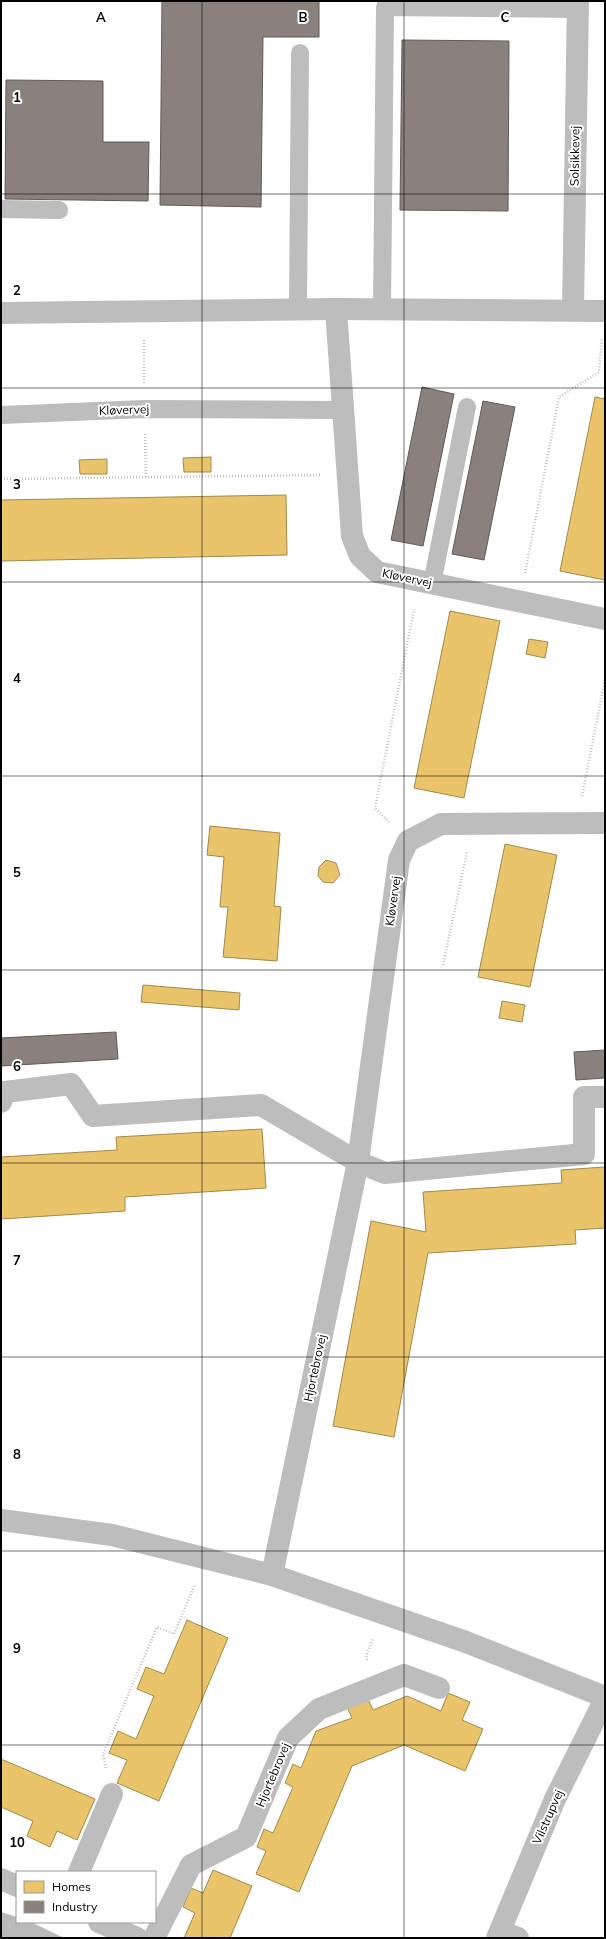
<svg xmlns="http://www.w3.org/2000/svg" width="606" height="1939" viewBox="0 0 606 1939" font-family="Mulish,sans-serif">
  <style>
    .water { fill: #bababa }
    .homes { fill: #e9c46a; stroke: #a3894a }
    .industry { fill: #8a817c; stroke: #615a57 }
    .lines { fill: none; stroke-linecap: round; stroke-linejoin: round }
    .path { stroke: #c2c2c2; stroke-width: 2.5; stroke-dasharray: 1 2; stroke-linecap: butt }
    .service { stroke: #bdbdbd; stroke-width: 18 }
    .minor { stroke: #bdbdbd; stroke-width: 22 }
    .tertiary { stroke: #bdbdbd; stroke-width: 22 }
    .grid { fill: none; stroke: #000; stroke-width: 1; stroke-opacity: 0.55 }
    .labels { text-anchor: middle; stroke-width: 4; stroke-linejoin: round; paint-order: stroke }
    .street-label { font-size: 12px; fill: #000; stroke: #fff }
    .grid-label { font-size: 13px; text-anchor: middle; font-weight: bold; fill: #000; stroke: #fff; stroke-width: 4; stroke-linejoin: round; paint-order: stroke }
  </style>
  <rect width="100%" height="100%" fill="#fff"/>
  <path class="water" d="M1 1912 17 1917V1922H31L64 1938H1Z"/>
  <path class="homes" d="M595 397 605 399V580L560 571Z
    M211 457V472H184L183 458Z
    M107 459V474H80L79 460Z
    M286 495 287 555 1 561V500Z
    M450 611 500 621 464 798 414 788Z
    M529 639 548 642 545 658 526 654Z
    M210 826 280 833 274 906 281 907 277 961 223 957 228 907H220L224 857 207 855Z
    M505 844 557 855 530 987 478 977Z
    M326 860 336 863 340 875 333 883 323 882 318 876 319 867Z
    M143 985 240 993 239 1010 141 1002Z
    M502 1001 525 1005 522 1022 499 1018Z
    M262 1129 266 1188 125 1197V1211L1 1219V1157L117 1150 116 1137Z
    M605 1167V1228L575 1230 576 1244 428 1253 394 1437 333 1426 371 1221 426 1232 423 1192 562 1183 561 1170Z
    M187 1620 228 1638 159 1801 117 1783 127 1760 109 1753 118 1731 136 1739 154 1696 137 1689 146 1667 164 1674Z
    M448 1693 470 1702 462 1720 483 1729 465 1771 404 1745 352 1766 299 1892 256 1874 266 1851 257 1847 264 1829 273 1833 293 1787 285 1783 293 1764 301 1768 316 1731 352 1718 347 1707 368 1699 373 1710 407 1696 441 1711Z
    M1 1759 95 1799 77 1840 57 1831 50 1847 27 1836 33 1821 1 1807Z
    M213 1870 252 1886 230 1938H184L195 1913 183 1907 191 1888 203 1893Z"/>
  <path class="industry" d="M162 1H319V37H263L261 207 160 205Z
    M402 40 509 41 508 211 400 210Z
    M6 80 103 81V142H149L148 201 5 199Z
    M422 387 454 394 423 546 391 540Z
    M483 401 515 407 484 560 452 554Z
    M116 1032 118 1059 1 1066V1038Z
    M605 1050V1078L576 1080 574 1052Z"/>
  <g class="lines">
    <path class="path" d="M144 340V383
      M145 434 146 477
      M1 479 321 475
      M525 573 559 397 599 372 602 338
      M582 796 605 679
      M389 822 375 808 414 609
      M443 965 467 852
      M367 1660 366 1656 373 1639
      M106 1768 103 1754 157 1627 174 1634 195 1584"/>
    <path class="service" d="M1 209 59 210
      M298 309 300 53
      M382 309 385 7 578 9
      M1 415 144 409 342 410
      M432 584 467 407"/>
    <path class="minor" d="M336 309 352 536 360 556 377 572 605 619
      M573 310 578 1
      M1 1102 5 1092 71 1084 93 1116 261 1105 358 1162 385 1173 584 1154V1097H605
      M1 1520 112 1535 272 1575 466 1642 605 1697
      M272 1575 358 1162 399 860 408 841 441 824 605 823
      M79 1872 112 1794
      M1 1879 17 1886
      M99 1922 137 1938
      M500 1931 518 1938
      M154 1938 191 1865 246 1837 288 1738 319 1709 404 1675 439 1688"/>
    <path class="tertiary" d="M1 313 336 309 605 311
      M497 1938 555 1799 605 1699"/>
  </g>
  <path class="grid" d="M202 1V1938M404 1V1938M1 194H605M1 388H605M1 582H605M1 776H605M1 970H605M1 1163H605M1 1357H605M1 1551H605M1 1745H605"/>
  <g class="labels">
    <g class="street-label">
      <text transform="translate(575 156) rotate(-89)" y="4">Solsikkevej</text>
      <text transform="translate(124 410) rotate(-2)" y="4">Kløvervej</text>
      <text transform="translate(407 578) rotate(12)" y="4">Kløvervej</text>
      <text transform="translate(393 901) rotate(-82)" y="4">Kløvervej</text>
      <text transform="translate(315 1368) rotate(-78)" y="4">Hjortebrovej</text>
      <text transform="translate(273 1775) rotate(-67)" y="4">Hjortebrovej</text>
      <text transform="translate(548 1817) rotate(-66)" y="4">Vilstrupvej</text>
    </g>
  </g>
  <g class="grid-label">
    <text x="101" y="22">A</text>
    <text x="303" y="22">B</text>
    <text x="505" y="22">C</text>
    <text x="17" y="102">1</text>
    <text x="17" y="295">2</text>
    <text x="17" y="489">3</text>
    <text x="17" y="683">4</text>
    <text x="17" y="877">5</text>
    <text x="17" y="1071">6</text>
    <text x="17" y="1265">7</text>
    <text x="17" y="1459">8</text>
    <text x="17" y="1653">9</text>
    <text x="17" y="1847">10</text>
  </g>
  <rect width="606" height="1939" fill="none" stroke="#000000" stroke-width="4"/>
  <rect x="16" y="1871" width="140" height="52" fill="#ffffff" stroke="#999999"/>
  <rect x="24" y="1881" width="20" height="12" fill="#e9c46a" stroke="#999999"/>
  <text x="52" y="1891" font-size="12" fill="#000000">Homes</text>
  <rect x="24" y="1901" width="20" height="12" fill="#8a817c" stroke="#999999"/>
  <text x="52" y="1911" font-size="12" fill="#000000">Industry</text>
</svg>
